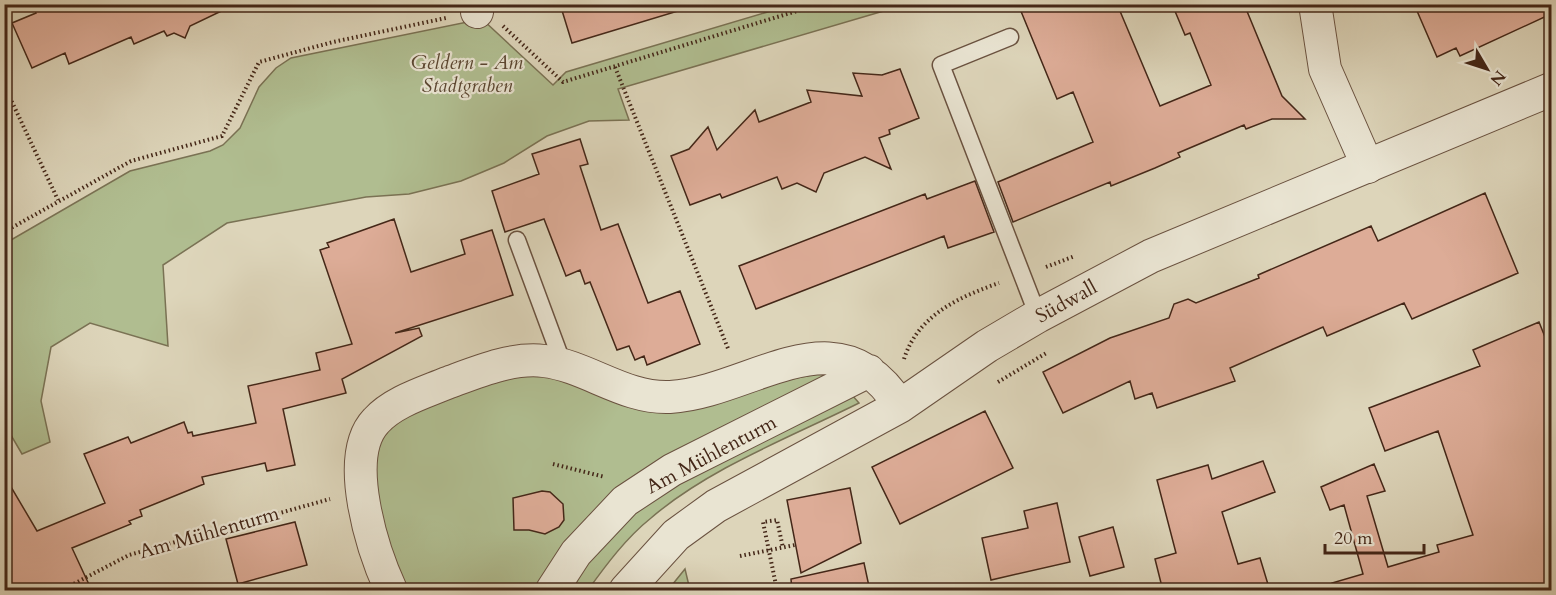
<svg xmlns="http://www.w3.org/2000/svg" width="1556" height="595" viewBox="0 0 1556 595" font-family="Cardo,serif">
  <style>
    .green { fill: #b0bd90; stroke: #7a7254; stroke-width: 1.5 }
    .building { fill: #ddac97; stroke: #442718; stroke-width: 1.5 }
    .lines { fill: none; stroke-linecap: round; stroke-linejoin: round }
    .service-casing { stroke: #6a5240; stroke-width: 19 }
    .minor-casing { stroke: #6a5240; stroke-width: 34 }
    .tertiary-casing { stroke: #6a5240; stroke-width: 35 }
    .path { stroke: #442718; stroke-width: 4; stroke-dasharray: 1.5 3; stroke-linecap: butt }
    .service { stroke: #e9e4d2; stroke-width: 16 }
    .minor { stroke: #e9e4d2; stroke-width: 32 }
    .tertiary { stroke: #e9e4d2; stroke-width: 33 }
    .labels { text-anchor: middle; stroke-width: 4.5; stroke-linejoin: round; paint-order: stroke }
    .park-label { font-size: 20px; font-style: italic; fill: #5a4530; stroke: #e9e4d2 }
    .street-label { font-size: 20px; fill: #442718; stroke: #e9e4d2 }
  </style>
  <rect width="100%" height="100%" fill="#ddd5ba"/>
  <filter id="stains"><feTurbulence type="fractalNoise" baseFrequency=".00333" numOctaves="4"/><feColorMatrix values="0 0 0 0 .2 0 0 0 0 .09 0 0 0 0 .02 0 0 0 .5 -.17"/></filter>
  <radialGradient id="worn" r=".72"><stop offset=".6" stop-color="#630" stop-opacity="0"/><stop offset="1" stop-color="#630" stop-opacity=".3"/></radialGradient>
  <path class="green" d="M791 5H904L618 89 629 120 589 121 547 136 504 163 461 181 409 194 366 197 227 223 163 265 168 346 90 323 51 347 41 401 50 442 22 454 5 425 4 244 130 171 210 151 223 145 240 128 259 87 276 68 291 58 482 19 553 85 566 72Z
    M832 371 828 382 682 454 540 590H399L371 480 380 438 405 411 503 375H549L750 387Z
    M852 395 859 403C791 437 709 468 651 518 626 538 606 565 588 590H562L627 511Z
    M685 569 690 590H668Z"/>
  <path class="building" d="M32 4H236L190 26 185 38 174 33 167 36 164 31 134 44 131 37 69 64 65 53 32 68 12 23 36 13Z
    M560 4H677L678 11 572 43Z
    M1018 4H1117L1160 106 1211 85 1190 33 1185 35 1172 4H1244L1282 96 1305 119H1272L1246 129 1244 125 1178 153 1180 157 1155 168 1111 186 1110 182 1013 222 998 182 1093 142 1073 92 1057 99Z
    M1414 4H1551V14L1460 56 1456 48 1437 57Z
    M900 69 919 118 889 130 890 134 879 138 891 169 865 157 824 173 816 192 797 183 782 189 777 177 722 198 720 194 690 205 671 156 689 149 708 127 717 150 755 110 759 122 811 102 807 90 862 96 853 73 882 75Z
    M580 139 588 164 580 166 601 230 618 224 648 303 680 291 700 344 647 365 644 356 635 360 629 346 617 350 590 282 585 284 580 270 566 276 544 219 505 232 492 191 539 174 532 154Z
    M975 181 994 232 948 248 944 236 756 309 739 266 925 194 927 199Z
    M1485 193 1518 273 1412 319 1404 303 1327 336 1323 327 1230 368 1235 381 1157 408 1152 393 1135 399 1130 381 1063 413 1043 372 1110 338 1169 318 1174 304 1188 299 1196 303 1259 278 1258 275 1371 226 1378 241Z
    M394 219 411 272 465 254 461 240 492 230 513 295 395 333 419 328 422 336 342 379 346 393 283 409 295 465 267 471 265 463 202 477 204 484 140 510 142 516 129 521 131 524 72 548 92 591H4V475L37 531 105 503 84 454 128 437 131 443 184 422 188 433 192 432 193 436 256 423 248 386 320 370 316 353 352 344 320 250 329 247 327 243Z
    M1539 322 1551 352V591H1333L1332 583 1363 574 1344 505 1330 510 1321 487 1374 464 1385 491 1367 496 1388 567 1439 552 1437 545 1473 535 1438 431 1385 451 1369 408 1480 366 1473 350Z
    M985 411 1013 468 900 524 872 467Z
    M1263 461 1275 492 1222 512 1238 564 1260 558 1270 591H1163L1155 559 1176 553 1157 480 1208 465 1212 479Z
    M850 488 861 543 801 573 787 500Z
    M542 491 550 492 563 504 564 520 559 527 545 534 529 530H514L513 498Z
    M1057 503 1070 562 991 580 982 538 1028 528 1024 511Z
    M295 522 307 565 238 584 226 539Z
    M1113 527 1124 567 1090 576 1079 537Z
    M864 563 870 591H792L791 579Z"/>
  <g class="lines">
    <g class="service-casing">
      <path id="service" d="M1010 37 941 65 1038 316
        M517 240 564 367"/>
    </g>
    <g class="minor-casing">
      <path id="minor" d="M1315 4 1325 69 1368 167
        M477 12 478 4
        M391 590C373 551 342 457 376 421 393 402 423 393 447 383 477 372 512 357 544 361 587 366 624 399 670 397 753 392 838 307 900 406
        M552 590 576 553 625 501 672 470 869 371"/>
    </g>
    <g class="tertiary-casing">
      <path id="tertiary" d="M626 590 676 535 716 506 900 406 987 346 1038 316 1151 256 1552 89"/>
    </g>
    <path class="path" d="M503 26 563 82 820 4
      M615 67 729 351
      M4 85 58 200
      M4 232 131 161 222 136 259 62 333 42 446 18
      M1046 267 1075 256
      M904 359C918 315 959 297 999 283
      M998 382 1048 352
      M553 464 605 477
      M740 556 795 545
      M62 590 129 555 330 499
      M777 590 763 522 777 520 783 548"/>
    <use href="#service" class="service"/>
    <use href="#minor" class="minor"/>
    <use href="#tertiary" class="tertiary"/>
  </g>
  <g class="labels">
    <g class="park-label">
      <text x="467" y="69">Geldern - Am<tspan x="467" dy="23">Stadtgraben</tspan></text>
    </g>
    <g class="street-label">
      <text transform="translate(1066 301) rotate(-29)" y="7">Südwall</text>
      <text transform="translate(711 454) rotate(-28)" y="7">Am Mühlenturm</text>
      <text transform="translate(209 532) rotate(-16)" y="7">Am Mühlenturm</text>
    </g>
  </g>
  <rect width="1556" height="595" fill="none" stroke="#ddd5ba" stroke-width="24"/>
  <rect x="6" y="6" width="1544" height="583" fill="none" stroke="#442718" stroke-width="3"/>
  <rect x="12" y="12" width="1532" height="571" fill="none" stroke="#442718" stroke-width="1.5"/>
  <g transform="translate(1487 69) rotate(129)" stroke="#e9e4d2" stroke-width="4.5" paint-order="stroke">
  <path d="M0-4.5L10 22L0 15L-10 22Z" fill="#442718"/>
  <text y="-9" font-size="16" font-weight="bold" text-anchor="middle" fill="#442718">N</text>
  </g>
  <path d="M1325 544v9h99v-9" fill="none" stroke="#442718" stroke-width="3"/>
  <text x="1334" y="544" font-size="18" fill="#442718" stroke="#e9e4d2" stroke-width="4.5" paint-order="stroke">20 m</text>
  <rect width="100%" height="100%" filter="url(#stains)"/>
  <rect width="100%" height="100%" fill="url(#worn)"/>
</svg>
